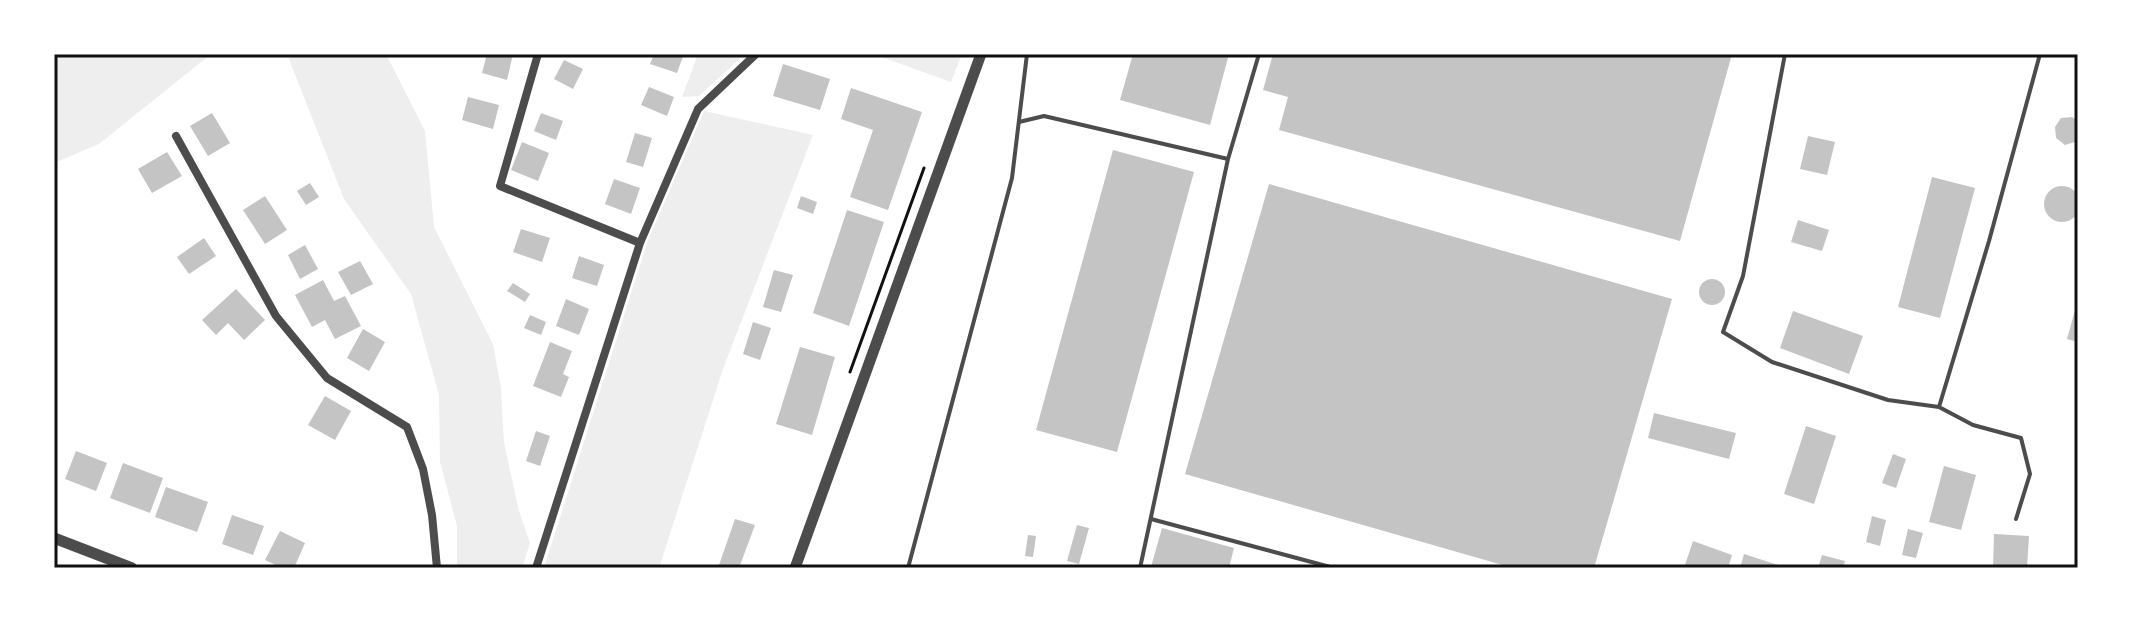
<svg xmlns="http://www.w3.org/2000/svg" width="2132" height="622" viewBox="0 0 2132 622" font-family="'Work Sans',sans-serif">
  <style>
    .green { fill: #eee }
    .building { fill: #c4c4c4 }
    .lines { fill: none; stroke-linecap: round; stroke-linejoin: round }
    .path { stroke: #111; stroke-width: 3 }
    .service { stroke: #4c4c4c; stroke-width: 4 }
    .minor { stroke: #4c4c4c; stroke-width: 8 }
    .tertiary { stroke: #4c4c4c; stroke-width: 11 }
    .neatline { fill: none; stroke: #111; stroke-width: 3 }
  </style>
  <rect width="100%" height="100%" fill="#fff"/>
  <path class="green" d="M54 54H211L99 144 54 163Z
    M287 54H386L425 131 434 227 493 344 501 388 504 443 519 511 530 543 522 568H457V526L440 462 439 395 411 294 344 199Z
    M698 54H745L699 96 682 97Z
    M873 54H962L951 82Z
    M704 111 813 135 723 369 659 568H544L647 243Z"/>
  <path class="building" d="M487 54H513L507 80 482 73Z
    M654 54H684L677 73 650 64Z
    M1133 54H1229L1210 125 1120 100Z
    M1273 54H1732L1680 241 1279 130 1288 97 1263 90Z
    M564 60 583 69 573 89 554 79Z
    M783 64 830 79 820 110 773 96Z
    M649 87 674 97 667 116 641 105Z
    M851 88 922 112 888 210 850 197 873 130 841 119Z
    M468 97 499 105 493 129 462 120Z
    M212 113 230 143 208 156 190 126Z
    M541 113 563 121 556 140 534 131Z
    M2072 117 2078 121V141L2065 145 2056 138 2055 127 2061 118Z
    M635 133 652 138 643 167 626 162Z
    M1808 136 1835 142 1827 175 1800 169Z
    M522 142 549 153 538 181 511 170Z
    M1113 150 1194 172 1117 452 1036 430Z
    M167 152 182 176 152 193 138 169Z
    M1932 177 1975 188 1940 318 1898 307Z
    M614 179 640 188 631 214 605 204Z
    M310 183 319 197 306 205 297 191Z
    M1269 184 1672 299 1594 568H1513L1185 474Z
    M2044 204a18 18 0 1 1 36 0a18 18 0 1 1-36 0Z
    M265 196 287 230 265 244 243 210Z
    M801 196 817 202 813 214 797 208Z
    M847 210 884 222 849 326 813 313Z
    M1798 220 1829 230 1822 251 1791 242Z
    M521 229 550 238 542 262 513 252Z
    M204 238 216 256 189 274 177 257Z
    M305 245 318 269 300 279 288 255Z
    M579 256 604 265 597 286 572 278Z
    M360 261 373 284 351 295 338 272Z
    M774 270 793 275 781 312 763 307Z
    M1699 292a13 13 0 1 1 26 0a13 13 0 1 1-26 0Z
    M323 280 334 301 345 296 361 326 335 339 325 320 312 327 295 295Z
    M513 283 530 294 525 302 507 291Z
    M236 289 265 320 244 340 228 323 216 335 202 320Z
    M566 299 589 309 579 335 556 326Z
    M2077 303 2078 304V342L2067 339Z
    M1793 311 1863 336 1849 374 1780 348Z
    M530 315 546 322 541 335 524 328Z
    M753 322 771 328 760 360 743 354Z
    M363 329 385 342 369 371 347 358Z
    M550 342 572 351 563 374 569 377 561 397 533 386Z
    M800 347 835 357 812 435 776 424Z
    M325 396 351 411 335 440 308 425Z
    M1654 413 1736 433 1729 459 1648 438Z
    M1806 426 1836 436 1814 504 1784 494Z
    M536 431 550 436 540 466 526 461Z
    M76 451 107 463 96 491 65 479Z
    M1893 454 1906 459 1896 488 1882 483Z
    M123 463 163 478 150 513 110 498Z
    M1944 466 1976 475 1961 530 1929 522Z
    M166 487 208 502 197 532 155 517Z
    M232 515 264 526 253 555 222 544Z
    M1872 516 1886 520 1880 546 1866 542Z
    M735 519 755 525 739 568H718Z
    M1077 525 1089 528 1079 564 1067 561Z
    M1162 528 1234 548 1229 568 1151 567Z
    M1908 529 1923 533 1916 558 1902 555Z
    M280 531 305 543 294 568H282L265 560Z
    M1994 534 2029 536 2027 568H1993Z
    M1028 535 1036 536 1033 557 1025 556Z
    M1693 541 1732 555 1728 568H1684Z
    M1744 554 1778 565 1777 568H1740Z
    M1822 555 1845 561 1843 568H1818Z"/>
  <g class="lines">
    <path class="path" d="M850 372 924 168"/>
    <path class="service" d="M1785 54 1743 276 1723 332 1772 362 1888 400 1939 407
      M1019 122 1044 116 1228 159 1259 54
      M1151 519 1334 568
      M2016 519 2030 474 2021 438 1973 425 1939 407 1989 241 2040 54
      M908 568 1012 178 1027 54
      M1140 568 1228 159"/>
    <path class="minor" d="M538 54 500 186 640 243
      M176 136 276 316 327 378 407 427 423 469 432 515 437 568
      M536 568 640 243 698 109 756 54"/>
    <path class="tertiary" d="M54 538 132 568
      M795 568 981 54"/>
  </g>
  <rect width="2132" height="622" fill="none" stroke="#ffffff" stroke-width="112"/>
  <rect x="56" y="56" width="2020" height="510" class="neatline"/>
</svg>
